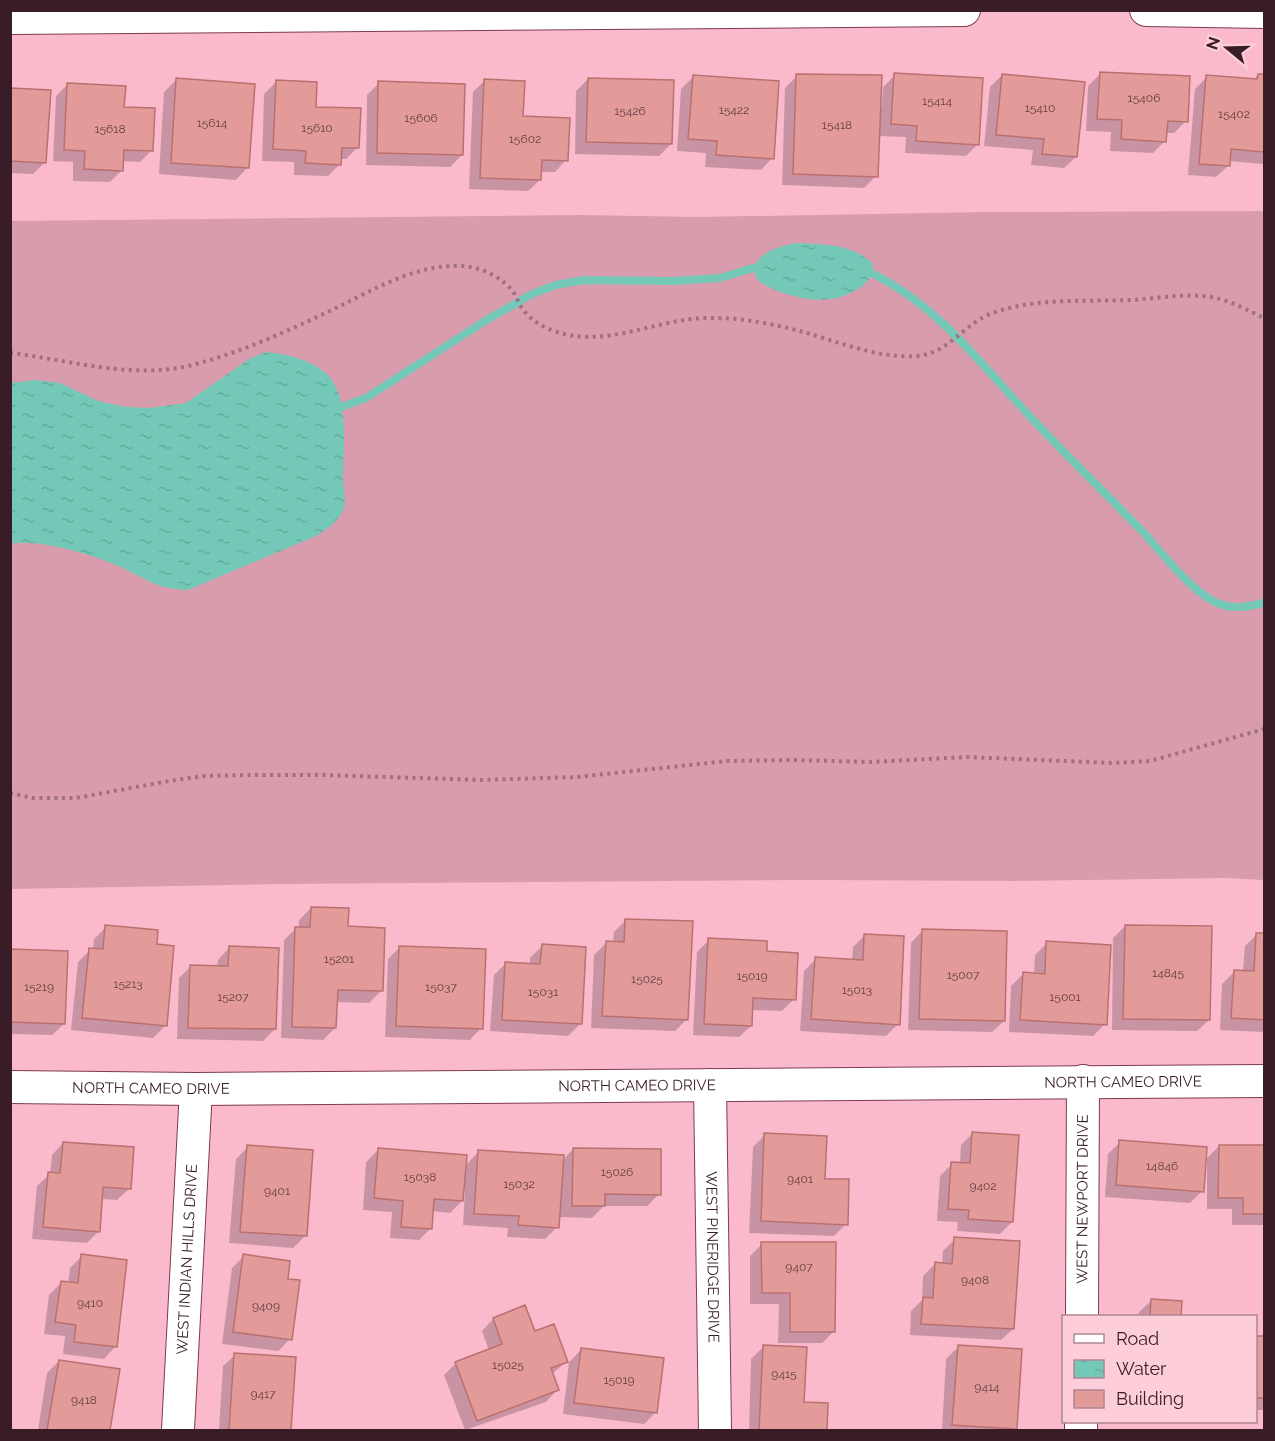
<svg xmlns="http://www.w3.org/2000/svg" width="1275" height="1441" viewBox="0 0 1275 1441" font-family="Raleway,sans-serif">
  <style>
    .grass { fill: #d89cad }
    .water { fill: url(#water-ripples) }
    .shadow { fill: #0003 }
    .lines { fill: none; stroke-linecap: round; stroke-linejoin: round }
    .stream { stroke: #74c8b8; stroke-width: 8 }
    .building { fill: #e29b99; stroke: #bb7070; stroke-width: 1.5 }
    .minor-casing { stroke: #7d3b51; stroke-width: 34 }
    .path { stroke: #a0707e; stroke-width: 4; stroke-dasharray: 3 4.5; stroke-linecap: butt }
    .minor { stroke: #fff; stroke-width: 32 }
    .labels { text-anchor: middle; stroke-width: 4.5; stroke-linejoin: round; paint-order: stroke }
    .number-label { font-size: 12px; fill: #643c43 }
    .street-label { font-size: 15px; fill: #3a1c26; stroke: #fdcdda }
  </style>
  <defs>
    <pattern id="water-ripples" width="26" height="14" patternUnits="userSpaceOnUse" patternTransform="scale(1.5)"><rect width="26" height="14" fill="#74c8b8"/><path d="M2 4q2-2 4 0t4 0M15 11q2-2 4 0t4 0" fill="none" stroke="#65ab9e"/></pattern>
  </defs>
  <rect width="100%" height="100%" fill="#fabacc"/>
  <path class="grass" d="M1264 211V880L1225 878 1015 881 809 880 280 884 11 889 10 221 580 215 698 217 985 212Z"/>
  <path class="water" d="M796 243C822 244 854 244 873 264 873 275 870 280 861 287 834 306 804 301 775 290 769 287 760 284 756 277 755 274 754 271 753 268 763 250 778 247 796 243Z
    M266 352C288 354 318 361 332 380 349 405 343 451 343 479 343 488 346 499 344 507 340 521 327 529 316 536L188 590C159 589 151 582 127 570 101 557 39 538 11 544V383L35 380 60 383 98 401 126 407 150 408 186 403 249 359Z"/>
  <path class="shadow" d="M1100 74 1186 121 1174 133H1165V141L1153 153 1110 151 1111 132 1086 131 1088 86Z
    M895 75 978 144 966 156 905 153 906 137 878 136 876 176 864 188 782 185 785 88 797 76 882 107 883 87Z
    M1002 75 1076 157 1064 168 1031 165 1033 150 984 146 990 87Z
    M1258 75 1264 76V164L1229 161 1228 166 1216 177 1188 175 1195 89 1207 77 1254 80Z
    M693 77 772 158 761 170 705 167 706 153 677 151 681 89Z
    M588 79 671 144 659 156 575 154 576 91Z
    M176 80 247 168 236 180 159 174 164 92Z
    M485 80 566 160 555 172H540V180L528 191 469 189 473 92Z
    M276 82 315 108 358 147 346 159H340V164L328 176 294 175V162L262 161 264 94Z
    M379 83 462 155 450 167 366 165 367 95Z
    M68 84 123 108 152 150 140 162 122 161V170L110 182 73 181V162L53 161 56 96Z
    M10 89 45 162 33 174 10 173Z
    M311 908 347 928 381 991 369 1003 336 1002 335 1028 323 1040 281 1038 284 940 296 928H299V920Z
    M626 920 687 1019 675 1031 591 1028 594 955 606 943H613L614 932Z
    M1125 926 1209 1020 1197 1031 1112 1030 1113 938Z
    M106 927 155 946 165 1026 153 1038 71 1030 78 962 90 950H93L94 939Z
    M922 931 1004 1021 992 1032 908 1030 911 943Z
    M1257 934 1264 935V1032L1220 1030 1222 984 1234 972H1243L1245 946Z
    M865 935 898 1024 886 1036 800 1031 804 971 816 959 852 961 853 947Z
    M709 940 765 952 794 999 782 1011 751 1010V1026L739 1037 693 1035 697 952Z
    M1047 943 1105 1024 1093 1036 1009 1032 1011 986 1023 974H1034L1035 955Z
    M542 946 580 1024 568 1036 490 1031 494 975 506 963 530 965V958Z
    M400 947 481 1028 470 1040 385 1037 388 959Z
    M229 948 275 1029 263 1041 177 1039 179 978 191 966 217 967 218 960Z
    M10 950 64 1024 52 1035 10 1034Z
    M973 1133 1012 1222 1000 1234 957 1231 958 1222 937 1221 940 1176 952 1164H960L961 1145Z
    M765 1135 823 1180 846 1224 834 1236 749 1233 753 1147Z
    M1120 1142 1202 1191 1190 1203 1105 1197 1108 1154Z
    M63 1143 129 1189 117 1200 101 1199 98 1232 87 1243 32 1239 37 1186 50 1174 52 1155Z
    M1219 1146H1264V1225H1232V1209H1207V1158Z
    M248 1147 305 1236 293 1248 229 1243 236 1159Z
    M573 1149 659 1194 647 1206H604L592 1218 558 1217 557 1227 545 1239 507 1237 508 1228 463 1225 465 1189H463L462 1201 450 1213 432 1211 431 1228 419 1240 390 1238 392 1212 363 1210 366 1162 378 1150 465 1166 479 1151 562 1161Z
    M955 1239 1013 1329 1001 1340 910 1335 911 1311 922 1300 923 1276 935 1264H942L943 1251Z
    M762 1244 834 1331 822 1343H778L779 1304H750V1256Z
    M82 1256 115 1347 104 1359 63 1354 65 1336 44 1334 49 1295 61 1283 68 1284 70 1268Z
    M244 1256 290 1339 278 1351 222 1344 232 1268Z
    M1151 1301 1180 1302V1316H1139V1312Z
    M493 1319 534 1333 566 1362 552 1374 557 1390 546 1402 465 1430 444 1375 456 1363 489 1351 482 1331Z
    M1264 1332V1410H1256V1337L1261 1338Z
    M763 1347 803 1404H827L826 1430H749L751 1359Z
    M958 1347 1015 1429 1013 1430H942L946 1359Z
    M581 1350 656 1412 644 1424 563 1414 569 1362Z
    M235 1355 295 1358 290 1430H219L223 1366Z
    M59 1361 119 1371 109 1430H38L47 1373Z"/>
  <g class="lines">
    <path class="stream" d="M873 274C941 307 987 372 1039 426 1073 462 1109 497 1144 533 1163 554 1194 595 1220 604 1234 610 1250 606 1264 603
      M341 407 366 398 485 321 532 294 556 285 584 280 673 281 720 278 753 268"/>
  </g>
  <path class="building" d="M1100 72 1190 76 1188 122 1168 121 1166 142 1121 139 1122 120 1097 119Z
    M894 73 983 78 979 145 916 141 917 126 891 124Z
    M796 74 882 75 878 177 793 174Z
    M1002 74 1085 82 1077 157 1042 154 1044 139 996 135Z
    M1258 74H1264V152L1231 149 1230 166 1199 164 1206 75 1257 79Z
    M693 75 779 81 774 159 716 155 717 141 688 139Z
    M176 78 255 84 249 168 171 163Z
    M588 78 674 80 672 144 586 142Z
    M484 79 525 81 523 116 570 118 568 161 542 160 541 180 480 178Z
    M276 80 317 82 316 107 361 108 359 148H342L341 165 305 163 306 151 273 149Z
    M378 81 465 84 463 155 377 153Z
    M67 83 126 86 124 107 155 108 153 151 124 150 123 171 84 169 85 151 64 150Z
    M10 88 51 90 46 163 10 161Z
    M311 907 349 908 348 926 385 928 383 991 338 990 336 1028 292 1027 295 927H310Z
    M625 919 693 921 688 1020 602 1016 606 941 624 942Z
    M105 925 158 930 157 944 174 946 167 1026 82 1018 89 948 103 949Z
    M1125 925 1212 926 1210 1020 1123 1019Z
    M922 929 1007 931 1005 1021 919 1019Z
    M1256 933H1264V1020L1231 1018 1234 970 1254 971Z
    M864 934 904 936 900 1025 811 1019 815 957 863 960Z
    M708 938 767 941V951L798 953 796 1000 753 998 752 1026 704 1024Z
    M1046 941 1111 945 1107 1025 1020 1020 1023 972 1045 974Z
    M542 944 586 947 582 1024 502 1020 505 962 540 964Z
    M229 946 279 948 276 1029 188 1028 190 965 228 966Z
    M399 946 486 949 483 1029 396 1026Z
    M10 949 68 951 65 1024 10 1022Z
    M972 1132 1019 1135 1013 1222 968 1219 969 1210 948 1209 951 1162 970 1163Z
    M764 1133 827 1136 825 1179H849L848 1225 761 1221Z
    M1119 1140 1207 1147 1204 1192 1116 1185Z
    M63 1142 134 1147 131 1189 103 1187 100 1232 43 1227 48 1172 60 1173Z
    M247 1145 313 1150 307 1236 240 1232Z
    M1219 1145H1264V1214H1243V1198H1218Z
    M378 1148 467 1155 463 1201 434 1199 432 1229 401 1227 403 1201 374 1198Z
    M573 1148 661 1149V1195L605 1194V1206H572Z
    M478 1150 564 1155 559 1228 518 1225 519 1216 474 1214Z
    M954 1237 1020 1241 1014 1329 921 1324 923 1297 933 1298 935 1262 952 1264Z
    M761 1242H836L835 1332H790V1293H762Z
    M81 1254 127 1260 117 1347 74 1342 76 1325 55 1322 61 1281 78 1283Z
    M243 1254 290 1261 288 1279 300 1280 292 1340 233 1332Z
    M1151 1299 1182 1301 1181 1316H1150Z
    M525 1305 535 1331 554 1324 568 1362 551 1368 559 1390 477 1421 455 1362 502 1344 493 1318Z
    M1256 1336H1264V1398H1256Z
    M763 1345 807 1347 804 1402 828 1403 827 1430H759Z
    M958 1345 1022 1349 1017 1429 952 1425Z
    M581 1348 664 1358 657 1413 574 1403Z
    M234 1353 296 1357 291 1430H229Z
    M59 1360 120 1369 110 1430H47Z"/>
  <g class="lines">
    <g class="minor-casing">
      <g id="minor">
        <path d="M1146 10 1264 12"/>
        <path d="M10 18 964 10"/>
        <path id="s1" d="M710 1085 715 1430"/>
        <path id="s2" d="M10 1087 196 1089 1264 1081"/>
        <path id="s3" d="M1082 1316 1083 1081"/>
        <path id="s4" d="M178 1430 196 1089"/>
        <path d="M1081 1430V1422"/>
      </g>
    </g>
    <path class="path" d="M10 353C71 360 135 381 196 364 245 351 292 329 338 307 372 290 411 268 450 266 472 264 495 272 510 288 515 293 517 299 520 305 528 319 542 327 557 332 610 349 660 316 714 318 743 318 772 324 800 331 836 341 879 359 916 356 948 354 963 325 990 314 1035 297 1082 302 1129 300 1153 299 1178 294 1202 296 1224 297 1245 309 1264 318
      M10 793 32 798H76L169 781 204 776 248 775H324L482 780 577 777 727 761 793 760 871 762 967 757 1114 763 1150 761 1264 729"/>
    <use href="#minor" class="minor"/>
  </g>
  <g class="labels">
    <g class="number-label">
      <text x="1144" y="102">15406</text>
      <text x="937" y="105">15414</text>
      <text x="1040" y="112">15410</text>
      <text x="734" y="114">15422</text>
      <text x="630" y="115">15426</text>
      <text x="1234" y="118">15402</text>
      <text x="421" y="122">15606</text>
      <text x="212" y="127">15614</text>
      <text x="837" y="129">15418</text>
      <text x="317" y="132">15610</text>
      <text x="110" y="133">15618</text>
      <text x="525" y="143">15602</text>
      <text x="339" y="963">15201</text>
      <text x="1168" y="977">14845</text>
      <text x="963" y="979">15007</text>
      <text x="752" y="980">15019</text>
      <text x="647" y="983">15025</text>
      <text x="128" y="988">15213</text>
      <text x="39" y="991">15219</text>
      <text x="441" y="991">15037</text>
      <text x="857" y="994">15013</text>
      <text x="543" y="996">15031</text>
      <text x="233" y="1001">15207</text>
      <text x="1065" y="1001">15001</text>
      <text x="1162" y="1170">14846</text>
      <text x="617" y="1176">15026</text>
      <text x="420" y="1181">15038</text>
      <text x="800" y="1183">9401</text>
      <text x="519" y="1188">15032</text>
      <text x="983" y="1190">9402</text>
      <text x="277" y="1195">9401</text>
      <text x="799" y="1271">9407</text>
      <text x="975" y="1284">9408</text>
      <text x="90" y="1307">9410</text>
      <text x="266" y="1310">9409</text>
      <text x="508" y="1369">15025</text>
      <text x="784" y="1378">9415</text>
      <text x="619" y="1384">15019</text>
      <text x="987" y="1391">9414</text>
      <text x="263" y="1398">9417</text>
      <text x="84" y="1404">9418</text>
    </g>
    <g class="street-label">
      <text dy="5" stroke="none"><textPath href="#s2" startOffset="1113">NORTH CAMEO DRIVE</textPath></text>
      <text dy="5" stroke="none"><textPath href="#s2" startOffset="627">NORTH CAMEO DRIVE</textPath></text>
      <text dy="5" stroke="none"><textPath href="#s2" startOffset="141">NORTH CAMEO DRIVE</textPath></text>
      <text dy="5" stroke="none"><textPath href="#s3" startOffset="117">WEST NEWPORT DRIVE</textPath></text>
      <text dy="5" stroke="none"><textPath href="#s1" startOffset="172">WEST PINERIDGE DRIVE</textPath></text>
      <text dy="5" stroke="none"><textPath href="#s4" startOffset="171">WEST INDIAN HILLS DRIVE</textPath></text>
    </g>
  </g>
  <rect width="1275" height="1441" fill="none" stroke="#3a1c26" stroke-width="24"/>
  <rect x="1062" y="1315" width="195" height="108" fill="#fdcdda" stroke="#af8692" stroke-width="1.5"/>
  <rect x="1074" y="1334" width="30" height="9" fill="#ffffff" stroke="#af8692" stroke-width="1.5"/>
  <text x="1116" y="1345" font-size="18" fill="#3a1c26">Road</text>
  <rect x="1074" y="1360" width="30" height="18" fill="url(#water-ripples)" stroke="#af8692" stroke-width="1.5"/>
  <text x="1116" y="1375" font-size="18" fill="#3a1c26">Water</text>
  <rect x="1074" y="1390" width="30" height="18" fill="#e29b99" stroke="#af8692" stroke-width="1.5"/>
  <text x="1116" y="1405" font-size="18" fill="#3a1c26">Building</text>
  <g transform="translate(1227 48) rotate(289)" stroke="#fdcdda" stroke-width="4.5" paint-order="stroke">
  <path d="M0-4.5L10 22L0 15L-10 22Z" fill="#3a1c26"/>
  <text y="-9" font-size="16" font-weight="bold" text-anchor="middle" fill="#3a1c26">N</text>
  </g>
</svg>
